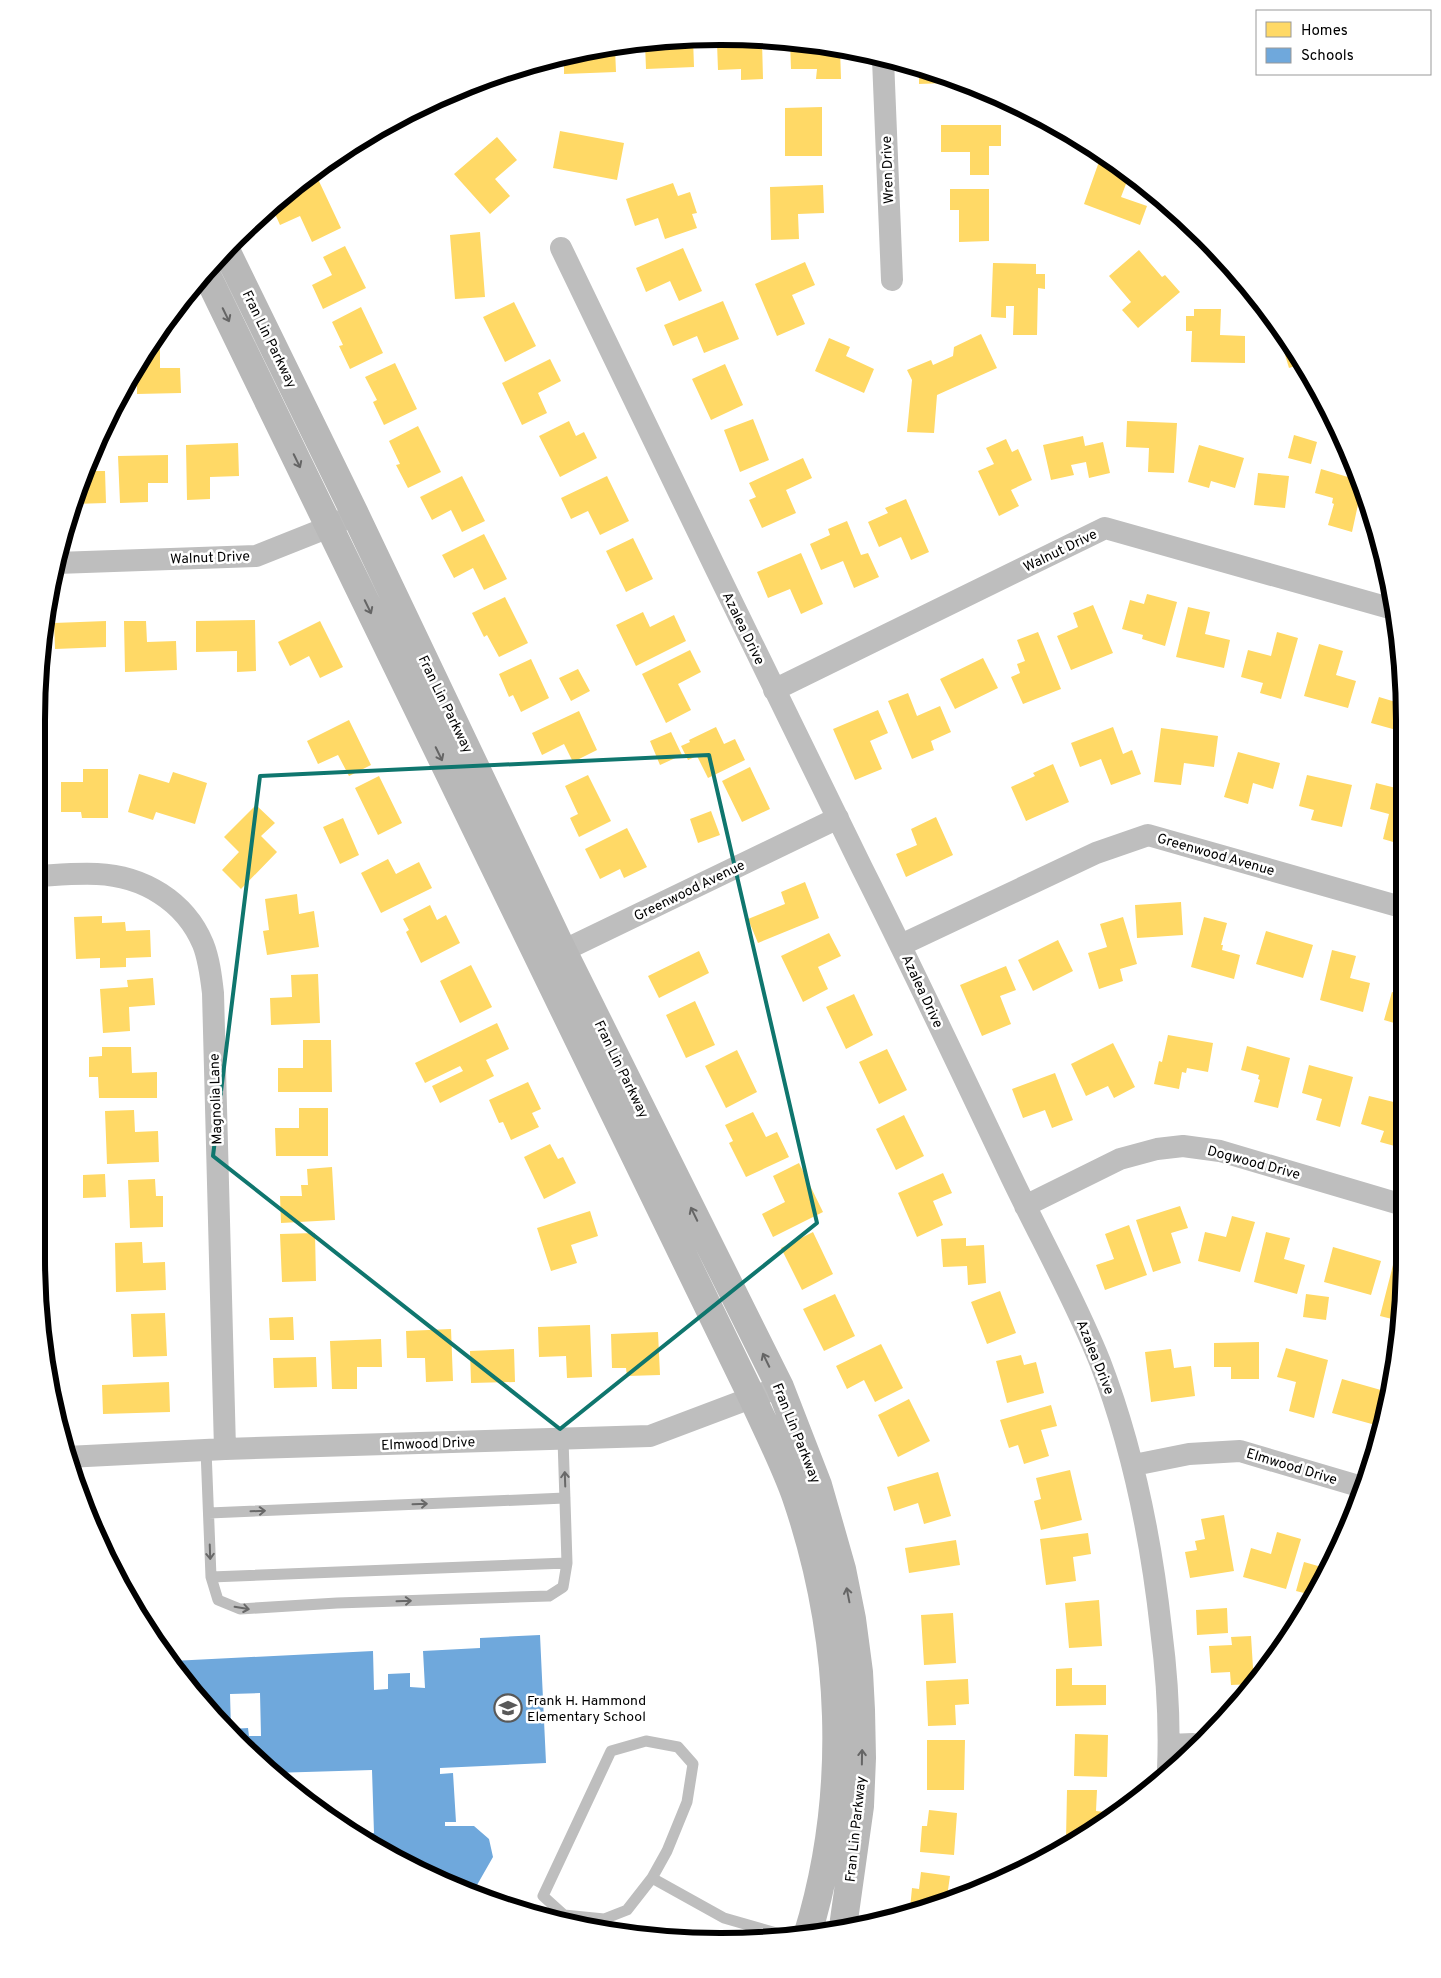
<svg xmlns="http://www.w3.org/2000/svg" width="1441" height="1978" viewBox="0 0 1441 1978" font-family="Overpass,sans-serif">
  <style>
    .homes { fill: #ffd966 }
    .schools { fill: #6fa8dc }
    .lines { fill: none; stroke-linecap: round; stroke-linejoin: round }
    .lane { stroke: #bebebe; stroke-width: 11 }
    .street { stroke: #bebebe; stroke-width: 22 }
    .secondary { stroke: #b8b8b8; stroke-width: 28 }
    .oneway { stroke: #656565 }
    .oneway2 { stroke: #686868 }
    .marked { fill: none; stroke: #0f766e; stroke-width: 4; stroke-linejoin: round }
    .labels { text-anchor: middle; stroke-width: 5; stroke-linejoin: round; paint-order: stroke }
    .street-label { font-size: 14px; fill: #000; stroke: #fff }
    .poi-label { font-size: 14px; fill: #000; stroke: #fff; text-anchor: start }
    .rim { fill: none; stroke: #000; stroke-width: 6 }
  </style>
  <rect width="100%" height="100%" fill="#fff"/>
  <path class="homes" d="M671 38H693L694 67 646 69 645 43Z
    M739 40 762 41 763 79 741 80V69L718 70 717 43 739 42Z
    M790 41 810 42 840 49 841 79H816L817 69H791Z
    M615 48 616 72 564 74V56Z
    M919 67 944 74V83L919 84Z
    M822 107V156H785V108Z
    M941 125H1001V146H989V175H970V152H941Z
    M560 131 624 143 617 180 553 168Z
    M497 137 517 160 495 179 510 196 490 214 454 174Z
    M1101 156 1129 176 1121 197 1147 206 1140 225 1084 204Z
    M317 177 341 228 312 242 300 216 280 225 272 207 292 189Z
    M673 183 678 196 690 192 697 213 692 214 697 228 665 239 658 218 635 226 626 199Z
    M823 185 824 213 798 214 799 239 771 240 770 187Z
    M950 189H989V241L959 242V210H950Z
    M480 232 485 297 455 299 450 235Z
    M345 246 366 288 323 309 312 285 332 275 323 257Z
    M683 248 702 291 679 301 670 281 646 292 636 268Z
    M1139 250 1162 277 1165 275 1180 292 1138 328 1122 310 1131 302 1109 276Z
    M805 262 815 285 792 295 805 324 777 336 755 284Z
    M993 263 1036 264V274H1045V289L1038 288 1037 335H1013L1014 306H1006V318L991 317Z
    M723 301 739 339 704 353 697 336 673 346 664 325Z
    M514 302 536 346 505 362 483 317Z
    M361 307 383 353 350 369 339 346 343 345 332 322Z
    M1194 309H1221L1220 335 1245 336V363L1191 362 1192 331H1186V316H1194Z
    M1276 325 1298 365 1289 368Z
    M981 334 997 368 937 395 934 433 907 432 912 380 907 370 931 360 933 365 953 356 954 347Z
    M829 338 850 347 846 356 874 369 864 393 815 371Z
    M148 347H160V368H180L181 393 137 394V382H131V378Z
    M550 359 561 381 538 393 547 413 522 425 502 383Z
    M395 363 417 409 384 425 373 402 377 400 365 377Z
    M725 364 743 405 711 420 692 379Z
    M753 419 769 460 740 472 724 430Z
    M569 421 576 436 584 432 597 458 560 477 539 436Z
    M1127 421 1177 423 1174 473 1148 472 1149 448 1126 447Z
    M418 426 441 472 408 488 396 465 400 464 389 441Z
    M1294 435 1317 442 1311 464 1288 458Z
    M1083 436 1085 446 1103 442 1110 473 1089 478 1086 462 1071 465 1074 475 1051 480 1043 445Z
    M1006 439 1012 452 1018 449 1032 480 1011 490 1019 506 999 516 978 471 994 464 986 448Z
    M238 443 239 476 210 477V499L187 500 186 445Z
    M1199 445 1244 458 1235 488 1211 481 1209 488 1188 482Z
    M168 455V483H148V502L120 503 118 456Z
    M803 458 812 478 786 490 796 513 762 528 749 500 756 497 749 483Z
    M1321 469 1358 480 1361 491 1352 532 1328 525 1334 504 1332 503 1333 498 1315 493Z
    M84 471H105L106 503 73 504Z
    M1258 473 1289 476 1285 508 1254 505Z
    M462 476 485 521 462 532 451 510 432 520 420 497Z
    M607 476 629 521 600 535 588 511 571 519 561 498Z
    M906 499 929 552 911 560 901 537 879 547 868 522 888 513 885 508Z
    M847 521 861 555 868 553 879 577 854 588 843 561 821 570 810 544 830 535 828 529Z
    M484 534 507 579 484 590 473 568 454 578 442 555Z
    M633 538 653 579 626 592 606 551Z
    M801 553 823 604 801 614 790 589 768 598 757 572Z
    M1147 594 1177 602 1165 646 1142 639 1143 635 1122 629 1130 600 1144 604Z
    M505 597 528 643 499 657 487 635 484 637 472 613Z
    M1093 605 1113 653 1071 670 1057 636 1078 627 1073 613Z
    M1188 607 1210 612 1205 634 1230 640 1224 668 1176 657Z
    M643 612 650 627 674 615 686 641 636 666 616 625Z
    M255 620 256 671 237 672V651L196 652V621Z
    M106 621V647L55 649 54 623Z
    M124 621H146L147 642 176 641 177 670 125 672Z
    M320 621 343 667 320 678 309 656 290 666 278 642Z
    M1038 632 1061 689 1023 704 1011 677 1020 673 1017 664 1025 661 1017 640Z
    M1277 632 1298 638 1281 699 1260 693 1263 683 1241 677 1248 650 1271 656Z
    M1319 644 1343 651 1336 675 1356 681 1348 708 1304 696Z
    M690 650 701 672 678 684 691 710 666 723 642 674Z
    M983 658 998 688 955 709 940 679Z
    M531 659 549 698 521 712 513 695 509 697 499 674Z
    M578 669 590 691 571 701 559 678Z
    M908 693 917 716 940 706 951 732 931 741 934 750 912 759 888 701Z
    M1379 697 1399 703 1400 731 1371 723Z
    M878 710 888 733 870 741 882 769 855 780 833 729Z
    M579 711 597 750 573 762 564 744 542 755 532 733Z
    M349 720 371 765 349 776 338 755 318 764 307 741Z
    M716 727 724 744 735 739 745 760 708 778 697 756 688 760 681 746 690 742 689 740Z
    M1113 727 1123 754 1132 750 1141 774 1111 785 1101 759 1080 767 1071 743Z
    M1161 728 1218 736 1214 767 1184 763 1181 785 1154 782Z
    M671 732 682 755 660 765 650 741Z
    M36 737H38L40 816H36Z
    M1238 752 1280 763 1273 789 1253 783 1248 804 1224 797Z
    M1053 764 1069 802 1026 821 1011 787 1035 776 1033 773Z
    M750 767 770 809 742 822 722 781Z
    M83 769H108V818H82L81 812H61V782H83Z
    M173 772 207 783 195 824 156 812 153 820 128 812 139 774 169 783Z
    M588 775 611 821 579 837 570 818 578 814 565 786Z
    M1307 775 1352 785 1342 827 1311 820 1314 810 1299 806Z
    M379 776 402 823 378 835 355 788Z
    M1376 783 1400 789V844L1383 839 1389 814 1370 809Z
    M256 805 275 823 261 836 277 852 241 889 222 870 239 852 224 837Z
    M711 811 720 835 698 843 690 819Z
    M936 817 953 855 906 877 896 854 917 845 911 829Z
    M343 818 359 855 340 864 323 827Z
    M627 828 647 867 624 878 620 869 600 879 585 849Z
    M388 859 396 874 419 862 432 888 381 913 361 873Z
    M805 882 819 918 758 943 748 919 785 904 781 892Z
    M297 894 299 914 314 911 319 947 267 955 263 931 269 930 265 899Z
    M1181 902 1183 935 1137 938 1135 905Z
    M430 905 437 920 446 915 460 943 421 963 406 932 409 930 403 919Z
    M102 916V923L125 922 126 931 150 930 151 957 126 958V967L100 968V958L76 959 74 917Z
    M1123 917 1137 964 1120 969 1123 981 1099 989 1088 953 1107 947 1100 924Z
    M1204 917 1227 923 1221 945H1223L1222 950 1240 955 1234 979 1191 967Z
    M1266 931 1313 945 1303 978 1256 964Z
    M829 933 841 956 818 967 828 989 803 1002 781 956Z
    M1058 940 1073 971 1033 991 1018 960Z
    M1332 950 1356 956 1350 978 1370 983 1363 1012 1320 1000Z
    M699 951 709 973 659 998 648 976Z
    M471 965 492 1007 460 1023 440 981Z
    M1006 966 1016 990 1000 996 1011 1024 982 1036 960 985Z
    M318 974 320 1023 271 1025 270 998 292 997 291 975Z
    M153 978 155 1005 129 1007 130 1031 103 1033 100 989 128 987 127 980Z
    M1392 992 1401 994V1025L1384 1020Z
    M854 994 873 1035 846 1049 826 1007Z
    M695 1001 715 1045 686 1058 666 1015Z
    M497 1023 509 1049 486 1060 494 1076 440 1103 432 1086 463 1071 460 1066 425 1083 415 1063Z
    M1168 1035 1213 1043 1208 1072 1187 1068 1186 1073 1182 1072 1179 1089 1154 1084 1159 1061 1162 1062Z
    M303 1040H331L332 1092H278V1068H303Z
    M1113 1043 1135 1087 1114 1098 1108 1086 1086 1096 1071 1064Z
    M1247 1046 1290 1058 1278 1108 1254 1102 1260 1080 1258 1079 1259 1075 1241 1070Z
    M102 1047H131L132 1073 157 1072V1098H99L98 1077H89V1057L102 1056Z
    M887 1049 907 1090 879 1104 859 1062Z
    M737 1050 757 1092 726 1108 705 1066Z
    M1309 1065 1353 1077 1340 1127 1316 1120 1322 1099 1302 1093Z
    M1055 1073 1073 1120 1052 1128 1045 1110 1023 1118 1012 1089Z
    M528 1082 541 1109 532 1113 539 1127 511 1140 503 1122 499 1123 489 1100Z
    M1369 1096 1402 1104V1148L1380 1142 1384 1131 1361 1124Z
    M299 1108H328V1156H276L275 1128H299Z
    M134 1110 135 1132 158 1131 159 1162 107 1164 105 1111Z
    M753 1112 766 1137 777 1132 789 1157 746 1177 729 1143 733 1141 725 1125Z
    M904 1115 924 1156 896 1170 876 1129Z
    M550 1144 558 1159 563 1157 576 1183 544 1199 524 1157Z
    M799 1163 823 1212 773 1237 762 1214 785 1202 773 1176Z
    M332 1167 335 1220 281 1223 280 1196H302L301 1185H308L307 1169Z
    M943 1173 952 1193 933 1201 943 1225 917 1237 898 1193Z
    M105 1174 106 1197 83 1198V1175Z
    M155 1179 156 1196H163V1227L130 1228 128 1180Z
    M1180 1206 1188 1228 1171 1233 1181 1263 1153 1272 1136 1220Z
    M590 1211 598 1236 571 1245 577 1263 551 1271 537 1228Z
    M1232 1216 1255 1222 1240 1272 1198 1261 1205 1232 1226 1237Z
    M1129 1225 1147 1275 1105 1290 1096 1265 1114 1259 1105 1234Z
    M813 1232 833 1274 802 1290 781 1248Z
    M1266 1232 1290 1238 1284 1259 1305 1265 1297 1294 1254 1282Z
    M315 1233 316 1281 282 1282 280 1234Z
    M966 1238V1246L984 1245 986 1283 968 1285 967 1266 943 1267 941 1239Z
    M142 1242 143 1263 165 1262 166 1290 116 1292 115 1243Z
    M1333 1247 1381 1261 1371 1295 1324 1282Z
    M1393 1265 1403 1268V1303L1400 1321 1380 1316Z
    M1000 1291 1016 1333 987 1344 971 1302Z
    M835 1294 855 1336 824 1351 803 1309Z
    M1306 1294 1329 1297 1326 1320 1303 1317Z
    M165 1313 167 1356 133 1357 131 1314Z
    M293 1317 294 1340H270L269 1318Z
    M590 1325 592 1377 567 1378 566 1356 539 1357 538 1327Z
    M451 1329 453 1381 426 1382 425 1358H407L406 1331Z
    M658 1332 660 1375 627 1376 626 1368H612L611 1334Z
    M381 1339 382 1367H357V1389H332L330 1341Z
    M1259 1342V1379H1231V1367H1214V1343Z
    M881 1344 903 1388 875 1402 864 1380 847 1389 836 1366Z
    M1286 1348 1328 1360 1314 1418 1289 1411 1296 1382 1277 1377Z
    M514 1349 515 1382 471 1383 470 1351Z
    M1171 1349 1174 1368 1191 1366 1195 1396 1151 1402 1145 1352Z
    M1021 1355 1024 1365 1036 1362 1044 1393 1007 1403 996 1361Z
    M316 1357 317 1387 274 1388 273 1358Z
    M1342 1379 1388 1392 1379 1426 1332 1413Z
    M169 1382 170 1412 103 1414 102 1385Z
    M909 1399 930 1441 898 1457 878 1415Z
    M1051 1405 1057 1426 1041 1430 1049 1456 1024 1464 1018 1445 1009 1448 1000 1420Z
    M1070 1470 1082 1520 1041 1530 1034 1501 1041 1499 1036 1478Z
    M938 1472 951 1516 924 1524 918 1503 894 1511 887 1487Z
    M1224 1515 1234 1571 1190 1578 1185 1552 1197 1550 1195 1541 1205 1539 1201 1519Z
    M1277 1532 1301 1539 1286 1589 1243 1577 1251 1548 1271 1554Z
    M1088 1533 1091 1554 1073 1557 1076 1581 1046 1585 1040 1539Z
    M956 1540 960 1565 909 1573 905 1548Z
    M1330 1546 1339 1549 1334 1560 1312 1595 1296 1591 1304 1562 1325 1568Z
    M1099 1600 1102 1646 1069 1648 1065 1603Z
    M1227 1608 1228 1633 1197 1635 1196 1610Z
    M953 1613 956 1663 924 1665 921 1615Z
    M1251 1636 1254 1684 1231 1685 1230 1672 1211 1673 1209 1646 1232 1645 1231 1637Z
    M1273 1649 1278 1650 1269 1664Z
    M1072 1668V1685H1106V1705L1056 1706V1669Z
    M968 1679 969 1704 955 1705 956 1725 928 1726 926 1681Z
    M1075 1734 1108 1735 1107 1777 1074 1776Z
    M927 1740H965L964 1790H927Z
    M1067 1790H1097L1096 1811 1105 1812V1819L1071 1839H1066Z
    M929 1810 957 1813 954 1855 920 1852 922 1826H927Z
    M921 1872 950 1876 947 1897 952 1898 910 1909 912 1888 919 1889Z
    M999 1880 983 1890 978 1891V1881Z"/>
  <path class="schools" d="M540 1635 546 1763 440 1768V1774L453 1773 456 1822H445V1826H474L489 1839 493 1857 473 1892 418 1871 369 1838V1833H374L372 1770 272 1773 232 1729 248 1728 249 1736H261L260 1693 230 1694 231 1729 172 1661 373 1651 374 1690 388 1689V1674L410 1673V1687L425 1688 423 1651 480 1648V1638Z"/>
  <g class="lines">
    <path class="lane" d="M206 1450 211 1577 218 1600 240 1609 337 1603 549 1596 563 1587 567 1563 563 1439
      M209 1513 565 1498
      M211 1577 567 1563
      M646 1741 678 1747 693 1764 687 1802 667 1851 652 1878 627 1910 604 1919 564 1915 543 1896 611 1751Z
      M652 1878 724 1918 787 1936"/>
    <path class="street" d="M883 59 892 280
      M561 248C661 455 760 662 862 868 912 967 959 1067 1007 1168 1037 1232 1073 1295 1100 1362 1133 1448 1151 1538 1161 1629 1167 1675 1170 1723 1168 1770
      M57 563 256 556 329 527 355 514
      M774 690 1105 528 1393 609
      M36 876C56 875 77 873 97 874 143 876 185 901 203 944 209 959 211 976 213 993L225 1449
      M901 945 1096 853 1148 835 1401 907
      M548 958 838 818
      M1025 1206 1120 1159 1157 1149 1183 1146 1220 1151 1403 1205
      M67 1457 225 1449 650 1436 780 1387
      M1134 1465 1189 1454 1240 1451 1362 1487
      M1169 1745 1193 1744"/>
    <path class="secondary" d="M226 250 355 514 563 951 780 1387 818 1485 842 1569 852 1619 859 1672 861 1710 862 1758 860 1806 843 1927
      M205 271 752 1397C767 1430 784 1463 796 1497 844 1638 851 1794 807 1936"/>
  </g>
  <defs><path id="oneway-shaft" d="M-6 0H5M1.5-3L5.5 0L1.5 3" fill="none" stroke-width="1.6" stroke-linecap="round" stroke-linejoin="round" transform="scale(1.25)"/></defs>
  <g class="oneway">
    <use href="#oneway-shaft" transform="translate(226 315) rotate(64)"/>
    <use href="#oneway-shaft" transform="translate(297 461) rotate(64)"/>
    <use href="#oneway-shaft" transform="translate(368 607) rotate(64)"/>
    <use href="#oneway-shaft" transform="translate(439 754) rotate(64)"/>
    <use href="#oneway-shaft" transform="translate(694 1214) rotate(-116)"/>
    <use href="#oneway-shaft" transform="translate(766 1360) rotate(-116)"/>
    <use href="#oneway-shaft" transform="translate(848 1595) rotate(-101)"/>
    <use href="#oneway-shaft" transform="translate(862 1757) rotate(-89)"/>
  </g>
  <g class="oneway2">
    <use href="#oneway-shaft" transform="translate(565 1479) rotate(-92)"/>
    <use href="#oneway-shaft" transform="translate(420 1504) rotate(-2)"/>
    <use href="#oneway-shaft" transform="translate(258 1511) rotate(-2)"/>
    <use href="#oneway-shaft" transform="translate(210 1552) rotate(88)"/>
    <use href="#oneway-shaft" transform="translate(404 1601) rotate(-2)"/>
    <use href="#oneway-shaft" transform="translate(242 1608) rotate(9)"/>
  </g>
  <path class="marked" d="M709 755 817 1223 560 1429 213 1156 260 776Z"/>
  <defs>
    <g id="school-ring" transform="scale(1.4375)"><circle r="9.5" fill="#fff" stroke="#595959" stroke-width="1.5"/><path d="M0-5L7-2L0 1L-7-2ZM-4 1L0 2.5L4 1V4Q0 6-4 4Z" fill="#595959"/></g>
  </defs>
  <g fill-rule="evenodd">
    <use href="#school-ring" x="508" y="1708"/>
  </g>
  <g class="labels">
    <g class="street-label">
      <text transform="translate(887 170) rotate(-92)" y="5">Wren Drive</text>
      <text transform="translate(270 339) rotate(64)" y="5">Fran Lin Parkway</text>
      <text transform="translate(1060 550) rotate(-26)" y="5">Walnut Drive</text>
      <text transform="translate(210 557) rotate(-2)" y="5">Walnut Drive</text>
      <text transform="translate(744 628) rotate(64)" y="5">Azalea Drive</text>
      <text transform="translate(446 704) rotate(64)" y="5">Fran Lin Parkway</text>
      <text transform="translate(1216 854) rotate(16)" y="5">Greenwood Avenue</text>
      <text transform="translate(689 890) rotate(-26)" y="5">Greenwood Avenue</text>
      <text transform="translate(923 991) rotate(65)" y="5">Azalea Drive</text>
      <text transform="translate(622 1069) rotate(64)" y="5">Fran Lin Parkway</text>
      <text transform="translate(215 1099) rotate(-92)" y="5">Magnolia Lane</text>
      <text transform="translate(1254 1162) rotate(15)" y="5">Dogwood Drive</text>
      <text transform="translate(1096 1357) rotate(68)" y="5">Azalea Drive</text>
      <text transform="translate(797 1433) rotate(68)" y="5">Fran Lin Parkway</text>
      <text transform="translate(428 1443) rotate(-2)" y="5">Elmwood Drive</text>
      <text transform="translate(1292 1466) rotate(17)" y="5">Elmwood Drive</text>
      <text transform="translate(855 1829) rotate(-84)" y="5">Fran Lin Parkway</text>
    </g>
    <g class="poi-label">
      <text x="527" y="1705">Frank H. Hammond<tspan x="527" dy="16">Elementary School</tspan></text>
    </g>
  </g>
  <path d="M0 0H1441V1978H0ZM720 45H721A675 675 0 0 1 1396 720V1258A675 675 0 0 1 721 1933H720A675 675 0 0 1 45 1258V720A675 675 0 0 1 720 45Z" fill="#fff" fill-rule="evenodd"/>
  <path class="rim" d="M720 45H721A675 675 0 0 1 1396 720V1258A675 675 0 0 1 721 1933H720A675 675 0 0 1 45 1258V720A675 675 0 0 1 720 45Z"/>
  <rect x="1256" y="10" width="175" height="65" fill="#ffffff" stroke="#999999"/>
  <rect x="1266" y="22" width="25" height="15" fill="#ffd966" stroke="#999999"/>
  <text x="1301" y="35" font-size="15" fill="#000000">Homes</text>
  <rect x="1266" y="48" width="25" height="15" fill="#6fa8dc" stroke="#999999"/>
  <text x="1301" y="60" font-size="15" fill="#000000">Schools</text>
</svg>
